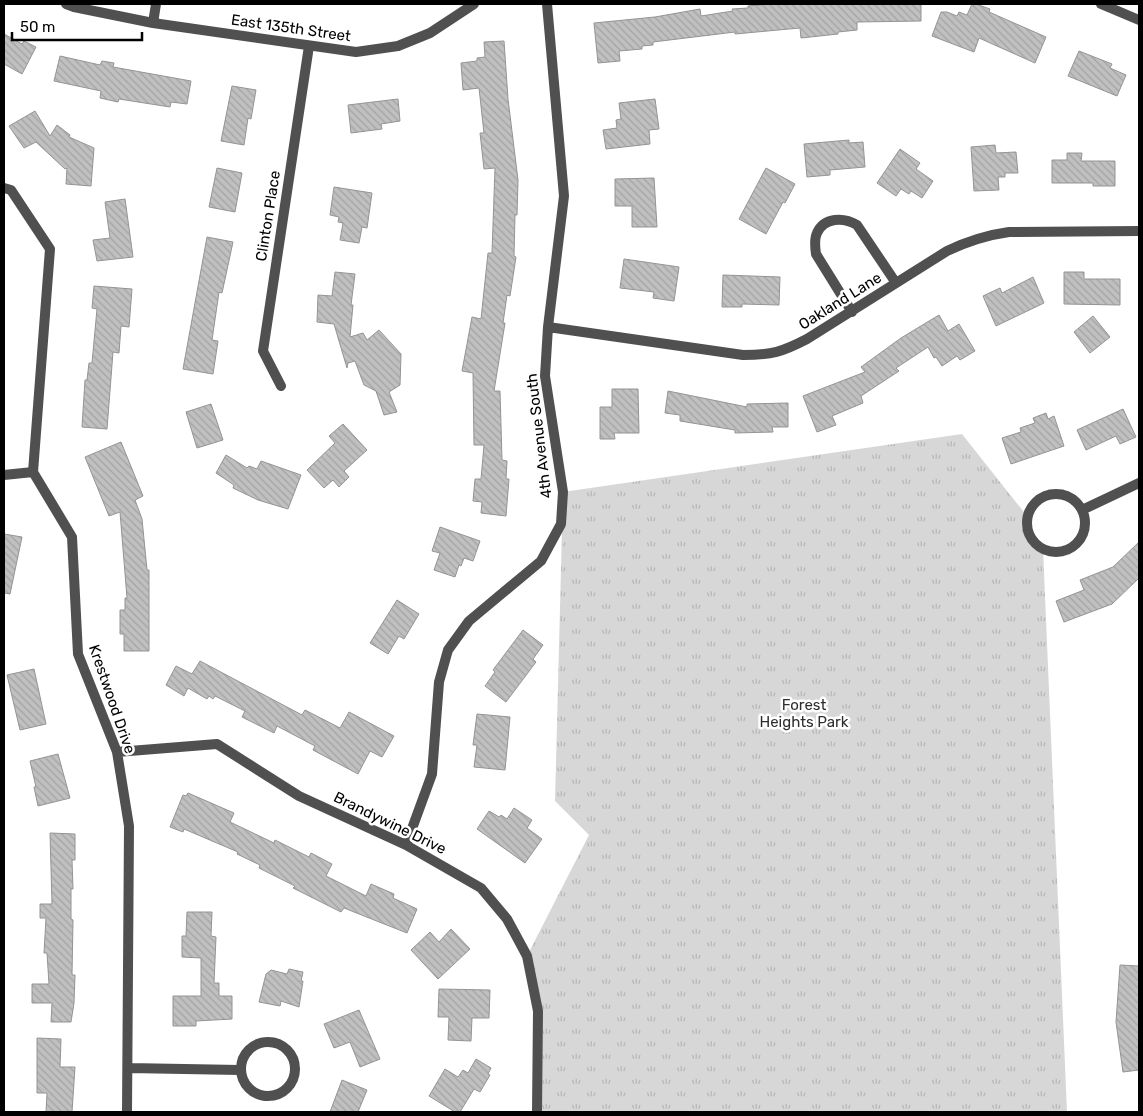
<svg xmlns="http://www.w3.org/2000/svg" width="1143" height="1116" viewBox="0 0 1143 1116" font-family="Rubik,sans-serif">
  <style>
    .park { fill: url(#park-tufts) }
    .building { fill: url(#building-back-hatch); stroke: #949494 }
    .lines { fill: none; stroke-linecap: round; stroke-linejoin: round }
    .street { stroke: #505050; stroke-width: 10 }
    .labels { text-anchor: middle; stroke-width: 5; stroke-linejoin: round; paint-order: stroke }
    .street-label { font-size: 15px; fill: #000; stroke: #fff }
    .park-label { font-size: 15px; fill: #2e2e2e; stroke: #fff }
  </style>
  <defs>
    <pattern id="park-tufts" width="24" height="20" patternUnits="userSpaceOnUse" patternTransform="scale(1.25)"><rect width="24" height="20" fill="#d7d7d7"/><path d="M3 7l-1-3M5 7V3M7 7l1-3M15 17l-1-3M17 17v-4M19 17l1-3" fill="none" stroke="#b7b7b7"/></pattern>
    <pattern id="building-back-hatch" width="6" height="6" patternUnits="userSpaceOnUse" patternTransform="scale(1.25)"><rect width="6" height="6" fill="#c0c0c0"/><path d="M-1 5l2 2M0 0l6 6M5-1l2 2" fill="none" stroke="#a3a3a3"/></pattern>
  </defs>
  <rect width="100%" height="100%" fill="#fff"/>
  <path class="park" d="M962 434 1027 516C1027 531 1030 540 1043 549L1067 1112H537L538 1011 527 956 589 835 555 801 563 492Z"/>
  <path class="building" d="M769 4H921V21L857 22V30L838 32V34L801 38 800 28 735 34V32L653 42V45L642 46V49L619 51 620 61 598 63 594 23 655 17 700 9 701 16 733 11 732 9 748 8V6Z
    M972 4H976L990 9 989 12 1046 37 1035 63 979 38 974 52 932 36 941 12H947L957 16 959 12 967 15Z
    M4 34 22 44 24 41 36 47 22 74 4 64Z
    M504 41 508 99 518 180 517 215H515L514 256 516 257 510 296 507 295 503 323H505L494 391H500L502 460 507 461 506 479H509L506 516 481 513 482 502 473 501 475 479H481L484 445H474L473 373 462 371 472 317 481 319 488 253H492L495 168 484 169 480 133H484L479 88 463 90 461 63 477 61V58L485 57 484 42Z
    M1079 51 1112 64 1110 68 1126 75 1117 96 1068 76Z
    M60 56 100 65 102 61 114 63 113 67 191 81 187 104 171 102 170 107 119 99 118 102 100 98 101 91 54 81Z
    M232 86 256 90 251 119 248 118 244 145 221 141Z
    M398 99 400 121 381 124 382 129 351 133 348 105Z
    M655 99 659 129 649 130 650 144 606 149 603 130 617 128 616 120 621 119 619 103Z
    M35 111 50 136 57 125 70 135 69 137 94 148 91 186 66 184 67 168 65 169 36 142 24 148 9 126Z
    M849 140V143L863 142 865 167 830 170V175L807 177 804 144Z
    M995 145 996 153 1016 152 1018 173H1005V177H998L999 190 974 191 971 147Z
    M900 149 920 163 916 169 933 181 922 198 911 191 909 194 901 189 896 196 877 183Z
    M1067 153H1082L1081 161H1115V186H1093V183H1052V160H1067Z
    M217 168 242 173 235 212 209 207Z
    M766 168 795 184 785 203 783 202 766 234 739 219Z
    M654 178 657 227H632V206H615V179Z
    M334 187 372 193 367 228 362 227 359 243 340 240 343 223 338 222 339 217 330 215Z
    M125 199 133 257 97 261 93 240 110 238 105 202Z
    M207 237 233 242 222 293 219 292 212 340 218 341 213 374 183 369Z
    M624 259 679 267 674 301 653 298 654 292 620 288Z
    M335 272 355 274 351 305H353L350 337 363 333 367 340 379 330 401 354 400 385 389 392 397 412 384 415 376 391 364 385 355 361 348 363 347 368 334 324 317 322 318 295 332 296Z
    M1064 272H1084V279H1120V305L1064 304Z
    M723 275 780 277 779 305 742 304V307H722Z
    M1033 277 1044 303 996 326 983 296 1000 288 1002 293Z
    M94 286 132 289 129 327 121 326 119 353 113 352 107 429 82 427 85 380H87L89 363H92L97 309 92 308Z
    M939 315 948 331 959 324 975 351 960 360 957 356 942 366 936 357 934 358 928 347 896 368 899 371 861 396 863 403 832 416 836 425 817 432 803 396 865 372 861 367 901 338Z
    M1093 316 1110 337 1090 353 1074 332Z
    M612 389H638L639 433H614L615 439H600V407H612Z
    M668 391 747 407V404L788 403V427H772L773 432 735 433V430L680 421V415L665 413Z
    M211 404 223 440 197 448 186 412Z
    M1123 409 1136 437 1120 444 1116 436 1086 450 1077 430Z
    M1046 413 1048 419 1054 416 1064 446 1011 464 1002 438 1021 432 1020 428 1035 423 1033 418Z
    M343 424 367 450 344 471 349 477 339 487 333 480 324 488 307 470 335 443 329 436Z
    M121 442 143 496 135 500 142 519 147 570H149V651H124V634H120V610H125V598H127L120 512 109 516 85 457Z
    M226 455 247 468 249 466 257 469 261 461 301 475 288 509 258 500 233 488 234 485 216 473Z
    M440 527 480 541 473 561 464 558 461 566 459 565 455 577 434 570 440 553 432 551Z
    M4 534 22 537 10 594 4 593Z
    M1139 542V578L1112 604 1064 622 1056 601 1084 590 1080 580 1113 567Z
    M397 600 419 614 404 639 399 636 388 654 370 643Z
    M523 630 543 645 533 659 536 662 506 702 485 686 495 672 493 670Z
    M200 661 302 715 305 710 340 728 349 712 394 736 382 757 370 751 358 774 313 750 315 746 277 726 274 733 242 717 245 711 215 696 213 699 209 696 207 699 188 688 184 696 166 685 176 666 192 674Z
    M34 669 46 724 20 730 7 675Z
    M477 714 510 717 505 770 474 767 477 745H473Z
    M58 754 70 798 38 806 34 787H36L30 761Z
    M188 793 234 813 230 822 274 843 275 840 309 857 311 853 332 864 326 876 366 896 371 884 394 894 393 898 417 909 407 933 344 908 341 912 293 888 295 886 259 868 260 865 237 854 238 852 184 829 183 832 170 827 183 795 186 796Z
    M514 808 532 820 527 828 542 839 525 863 477 829 489 811 499 817 501 815 507 819Z
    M50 833 75 834V860H72L73 889H71V919L73 920 72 975H75L74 1003 71 1022H51L52 1003H32V984H49L47 953H44L46 918H40V904H52Z
    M187 912H212L211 936 216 937 214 983H219V996H232V1019L196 1021V1026H173V996H201V958L182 957V936H186Z
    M451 929 470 949 438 979 411 950 430 932 439 942Z
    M1120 965 1139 966V1070L1123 1072 1116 1022Z
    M289 969 303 972 301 981H303L299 1007 281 1001 280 1006 259 1002 266 974 271 970 287 974Z
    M439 989 490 990 489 1018H472L471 1041 448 1040 449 1017H438Z
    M359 1010 380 1059 360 1067 350 1042 334 1048 324 1024Z
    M37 1038 61 1039 60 1067H75L72 1112H46L47 1093H37Z
    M476 1059 491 1068 488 1074 490 1075 480 1092 474 1089 460 1112H455L429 1096 445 1069 458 1077 463 1070 468 1073Z
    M342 1080 367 1090 358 1112H330Z"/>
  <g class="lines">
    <path class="street" d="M66 4 74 7 153 23 356 52 398 46 430 33 474 4
      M1101 4 1139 20
      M153 23 156 4
      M4 188 11 190 50 249 33 472 72 537 78 654 117 752 129 826 127 1112
      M852 312 816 254C815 247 814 239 817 233 824 217 844 217 857 225L896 283
      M548 327 743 355C772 355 782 352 807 339L947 251C968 241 987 235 1009 232L1139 231
      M281 386 263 351 309 46
      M4 475 33 472
      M1027 523a29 29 0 1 1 58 0a29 29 0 1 1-58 0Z
      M1082 510 1139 483
      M117 752 217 744 299 796 406 845 481 888 507 919 527 956 538 1011 537 1112
      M406 845 432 774 439 682 448 650 469 621 541 561 561 524 563 492 545 376 548 327 564 196 547 4
      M241 1069a27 27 0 1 1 54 0a27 27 0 1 1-54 0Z
      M128 1068 240 1070"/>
  </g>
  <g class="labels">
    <g class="street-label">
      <text transform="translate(291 28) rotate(8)" y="5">East 135th Street</text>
      <text transform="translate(268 216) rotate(-81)" y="5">Clinton Place</text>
      <text transform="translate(840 301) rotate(-32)" y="5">Oakland Lane</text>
      <text transform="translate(539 436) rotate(-97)" y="5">4th Avenue South</text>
      <text transform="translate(112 699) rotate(71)" y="5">Krestwood Drive</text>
      <text transform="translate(390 823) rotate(26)" y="5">Brandywine Drive</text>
    </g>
    <g class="park-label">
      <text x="804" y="710">Forest<tspan x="804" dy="17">Heights Park</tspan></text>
    </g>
  </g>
  <rect width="1143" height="1116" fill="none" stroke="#000000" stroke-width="10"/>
  <path d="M12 32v8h130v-8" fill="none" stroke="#000000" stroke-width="2.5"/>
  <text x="20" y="32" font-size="15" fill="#000000" stroke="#ffffff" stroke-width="4" paint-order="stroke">50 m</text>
</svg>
